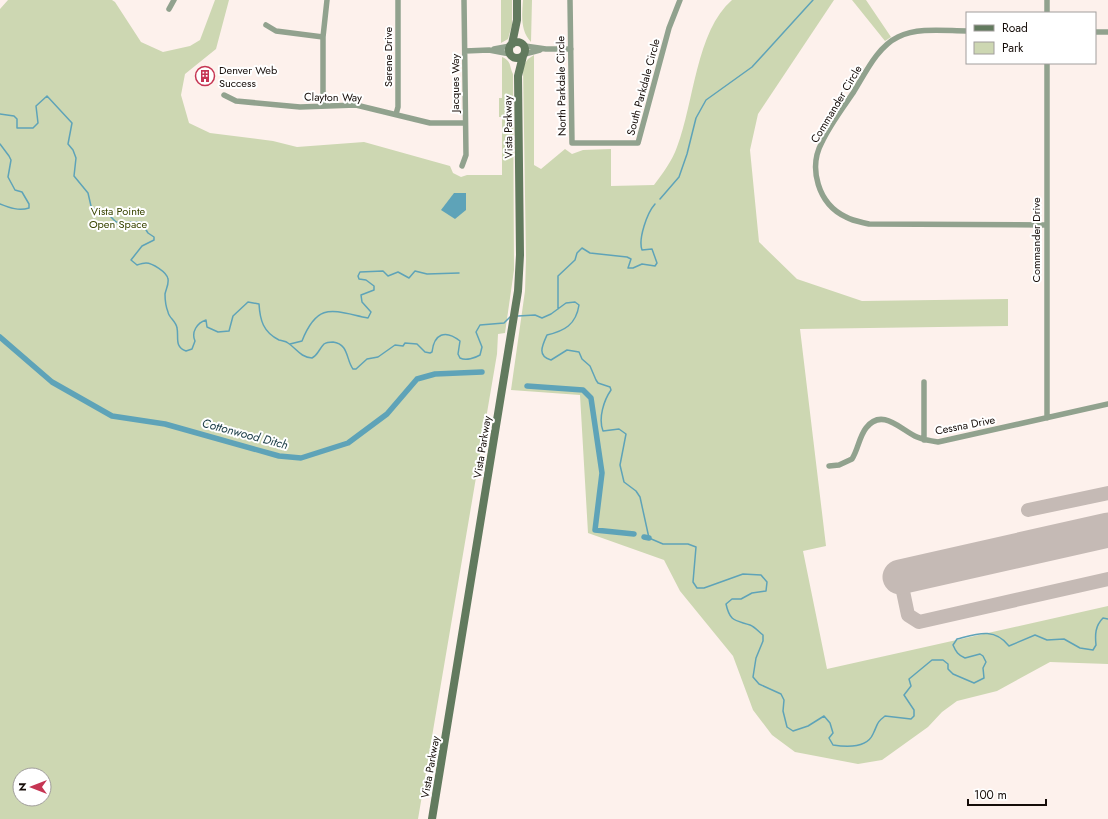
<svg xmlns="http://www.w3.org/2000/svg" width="1108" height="819" viewBox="0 0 1108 819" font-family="Jost,sans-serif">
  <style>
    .green { fill: #cdd7b2; fill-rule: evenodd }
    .water { fill: #5ea3b8 }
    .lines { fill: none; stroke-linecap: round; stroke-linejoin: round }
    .stream { stroke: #5ea3b8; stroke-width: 1.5 }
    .canal { stroke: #5ea3b8; stroke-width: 5.5 }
    .taxiway { stroke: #c5bab5; stroke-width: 14 }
    .runway { stroke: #c5bab5; stroke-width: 35 }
    .street { stroke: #91a28e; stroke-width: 5.5 }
    .secondary { stroke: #627a5e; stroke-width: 8 }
    .labels { text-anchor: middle; stroke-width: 4; stroke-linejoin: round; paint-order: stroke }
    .street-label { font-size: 11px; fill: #150c08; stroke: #fff }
    .poi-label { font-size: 11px; fill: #150c08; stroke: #fff; text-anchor: start }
    .park-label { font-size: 11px; fill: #394401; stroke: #fff }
    .water-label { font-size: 12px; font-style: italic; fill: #1b3d47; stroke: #fff }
  </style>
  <rect width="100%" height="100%" fill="#fdf1ec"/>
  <path class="green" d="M8 0H112L115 2 141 42 163 52 190 46 200 40 215 0H229L216 49 185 74 181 95 189 123 210 133 273 141 297 147 364 142 450 166 453 173 461 177 467 175H502V117H499V98H502V57C512 61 509 67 513 74L514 270 505 333 498 334 497 354 418 819H0V9ZM20 775H44V799H20Z
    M501 0H512V25L508 39 501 43Z
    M523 0H532L531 42C520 31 522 14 523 0Z
    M732 0H834L758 114 750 150 759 242 797 279 862 301 1008 299V326L800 329 826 546 803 551 827 669 1108 606V664L1050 662 997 691 957 701 942 712 928 727 882 760 858 764 795 752 772 735 753 710 733 656 680 591 664 560 588 533 580 395 511 390 525 291 526 259 523 66 528 59 534 55V165L541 169 565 149 572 154 583 150 611 149V186L654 185C663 173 672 161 677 147 694 103 696 31 732 0Z
    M852 0H866L891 37 885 41Z"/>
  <path class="water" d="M454 193H466V210L455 219 441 210Z"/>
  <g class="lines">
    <path class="stream" d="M0 114 14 116 17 119V128H33L38 123 36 106 47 96 72 123 68 144 73 150 76 158 74 176 88 193 91 206 97 211 110 216 116 222H141L148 233 154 237V240L142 246 131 260 137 265C140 264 143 263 146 263 152 263 167 272 168 279 169 284 166 289 165 294 165 299 166 307 168 312 169 318 176 321 177 328 179 337 174 347 186 351L192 349 195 341C191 332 197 323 206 320L207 327 218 332 229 331 233 316 248 302 259 304C260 320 263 332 279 340 282 341 286 341 288 343 297 349 300 357 312 358 318 355 319 349 324 344 327 342 330 342 333 342 349 344 346 360 353 369H356L367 359 378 357 395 345 403 346 405 343 417 344 425 352 430 353 432 352C434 334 445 329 460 341L458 354 460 358C466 361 475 358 480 355L482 347 476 332 480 325 504 323 510 317
      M0 144 9 156 11 160 8 177 15 190 22 192 29 204V208C19 211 10 208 0 204
      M660 199 679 177 687 154 696 118 706 100 752 67 813 0
      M558 309V276L575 260 577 253 582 248 590 253 627 257 631 259 628 268H633L642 264 655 266 657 263 652 249 642 250C638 239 647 213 655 204
      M518 316 535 315 542 318 551 314 566 303 575 302 579 305C576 325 564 331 547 335 542 346 537 356 551 360L567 350 579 352 582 359 590 366 596 380 598 383 610 387 611 390C604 400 598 418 603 431L619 429 626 434 620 465 624 482 636 491 640 497 649 538 663 544H688L696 547 693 582 697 588H704L743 574 761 575 767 582 766 591 752 593 741 599H732L726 604C730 622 735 620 750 625 755 627 759 632 763 635V641L756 658 753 677 759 684 781 694 784 700 783 711 787 727 793 731 808 726 824 716 830 723 833 733 829 738 833 745C846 747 867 748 873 734 878 724 876 723 885 716L911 719 914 716V710L904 695 911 686 909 679 932 660H943L948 664V669L953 674 974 683 984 678 983 668 986 662 983 656 980 654 965 658C958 655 956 652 953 645L957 639C977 634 994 627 1009 646L1035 635 1047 640 1064 639 1080 648 1093 650 1096 645C1095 635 1095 626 1103 618L1108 619
      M290 344 302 341C318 301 333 311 368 318L371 312 362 302 361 295 374 290V286L366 280 359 279 358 276 360 272 383 271 388 276 398 272 409 278 415 271 427 274 459 273"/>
    <path class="canal" d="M0 337 52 382 112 416 165 424 279 456 301 458 348 443 387 414 417 379 435 374 482 372
      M527 386 583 390 591 398 602 473 595 530 634 534
      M644 537 649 538"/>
    <path class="taxiway" d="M1028 510 1108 493
      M900 577 908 615 919 622 1108 579"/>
    <path class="runway" d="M900 577 1108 530"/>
    <path class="street" d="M570 0 572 143H638L669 28 680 0
      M169 9 174 0
      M1047 13V0
      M266 25 276 31 323 37
      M967 31C945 31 919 27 898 37 877 47 865 74 853 93 842 109 830 125 822 142 808 168 818 204 846 217 853 221 861 222 869 224L1046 225
      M1095 32H1108
      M525 46 546 49H571
      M494 49 510 46
      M465 51 489 50 510 54
      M525 54 540 50
      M224 95 236 101 300 107 356 105 430 123H465
      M323 106V37L327 0
      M396 114 398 107V0
      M462 166 466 155 464 0
      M1047 418V63
      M924 440V382
      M829 466 839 465 852 459C858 450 859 437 866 428 882 407 901 430 917 437 924 440 931 441 938 442L1108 404"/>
    <path class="secondary" d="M509 50a8 8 0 1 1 16 0a8 8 0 1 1-16 0Z
      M512 44 517 20V0
      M432 819 518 291 520 255 518 76 523 56"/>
  </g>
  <defs>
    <g id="building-ring" transform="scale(1)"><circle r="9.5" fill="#fff" stroke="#c63553" stroke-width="1.5"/><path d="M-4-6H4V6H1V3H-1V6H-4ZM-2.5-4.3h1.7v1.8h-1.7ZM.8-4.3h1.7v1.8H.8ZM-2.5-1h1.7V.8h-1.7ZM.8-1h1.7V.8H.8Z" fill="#c63553"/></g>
  </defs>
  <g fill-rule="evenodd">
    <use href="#building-ring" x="205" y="76"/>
  </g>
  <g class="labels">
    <g class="street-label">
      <text transform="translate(388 57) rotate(-90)" y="4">Serene Drive</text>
      <text transform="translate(455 83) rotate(-90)" y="4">Jacques Way</text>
      <text transform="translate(561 86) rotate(-91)" y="4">North Parkdale Circle</text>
      <text transform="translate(643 87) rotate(-75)" y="4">South Parkdale Circle</text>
      <text transform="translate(333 97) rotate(1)" y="4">Clayton Way</text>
      <text transform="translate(836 104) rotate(-59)" y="4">Commander Circle</text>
      <text transform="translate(508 127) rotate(-91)" y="4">Vista Parkway</text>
      <text transform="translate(1036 240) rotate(-90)" y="4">Commander Drive</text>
      <text transform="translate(965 425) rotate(-11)" y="4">Cessna Drive</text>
      <text transform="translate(482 447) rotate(-81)" y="4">Vista Parkway</text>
      <text transform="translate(430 767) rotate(-80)" y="4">Vista Parkway</text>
    </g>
    <g class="poi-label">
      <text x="219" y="74">Denver Web<tspan x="219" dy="13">Success</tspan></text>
    </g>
    <g class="park-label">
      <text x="118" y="215">Vista Pointe<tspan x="118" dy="13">Open Space</tspan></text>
    </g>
    <g class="water-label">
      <text transform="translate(245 434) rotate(15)" y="4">Cottonwood Ditch</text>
    </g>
  </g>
  <rect x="966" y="12" width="130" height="52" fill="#ffffff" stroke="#a19e9c"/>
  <rect x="974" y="25" width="20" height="6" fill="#627a5e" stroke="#a19e9c"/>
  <text x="1002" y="32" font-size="12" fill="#150c08">Road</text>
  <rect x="974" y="42" width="20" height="12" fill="#cdd7b2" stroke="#a19e9c"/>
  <text x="1002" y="52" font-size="12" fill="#150c08">Park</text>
  <g transform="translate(32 787) rotate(270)"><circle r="19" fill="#ffffff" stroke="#a19e9c"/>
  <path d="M0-3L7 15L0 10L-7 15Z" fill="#c63553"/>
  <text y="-6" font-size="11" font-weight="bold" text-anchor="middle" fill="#150c08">N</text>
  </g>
  <path d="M968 799v6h78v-6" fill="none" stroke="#150c08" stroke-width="2"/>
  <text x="974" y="799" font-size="12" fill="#150c08" stroke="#ffffff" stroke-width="3" paint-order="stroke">100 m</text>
</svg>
